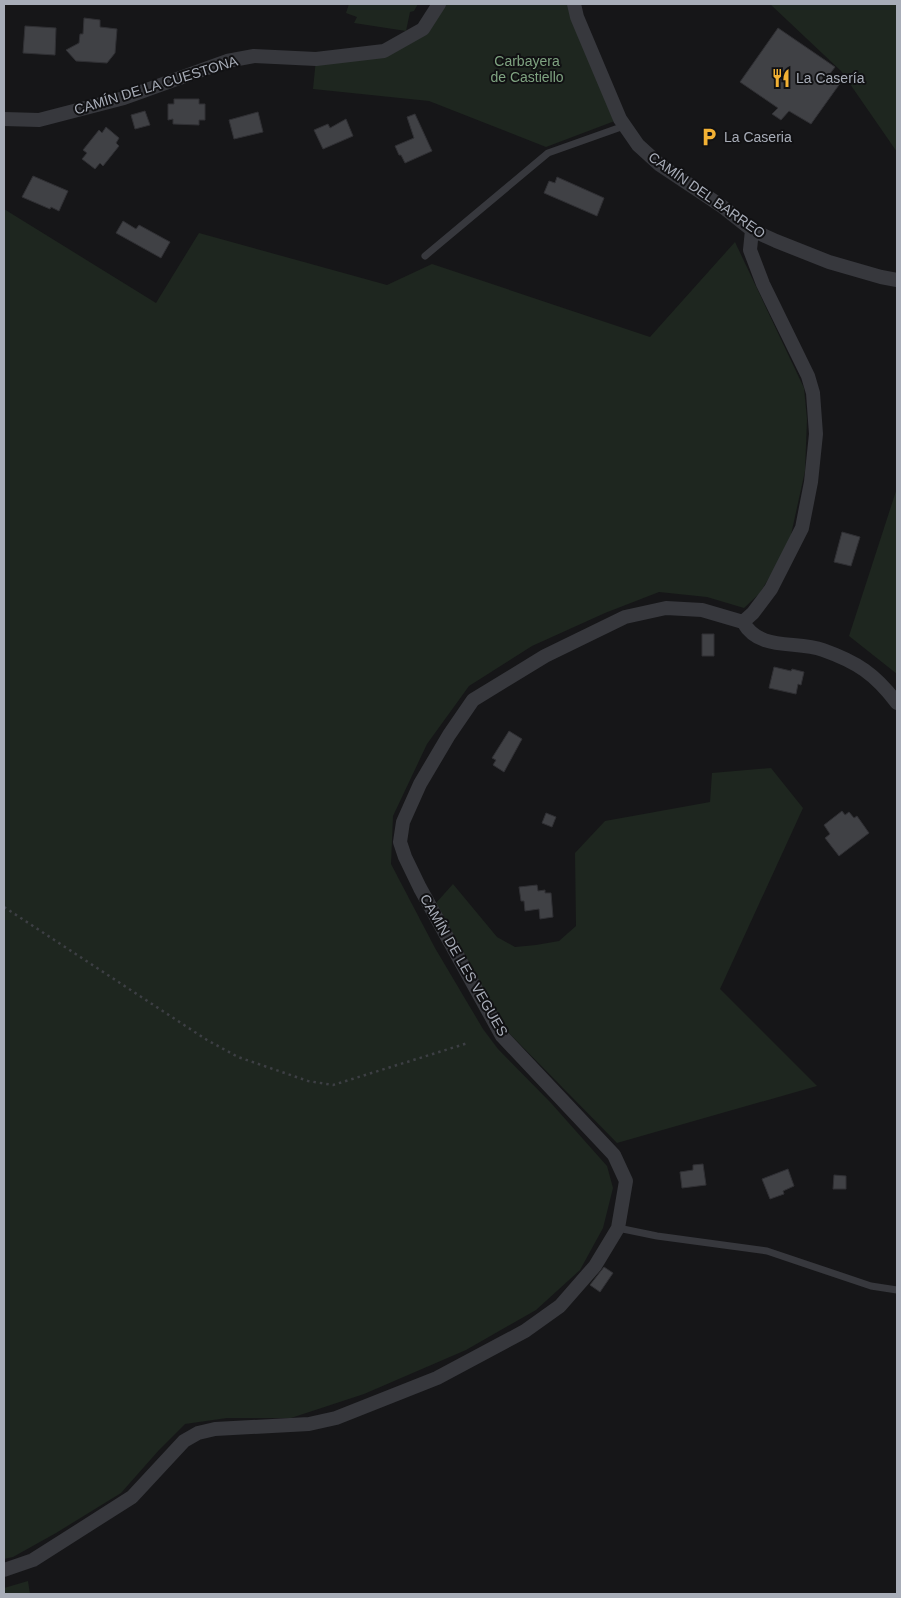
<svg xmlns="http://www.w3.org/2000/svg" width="901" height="1598" viewBox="0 0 901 1598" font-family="Helvetica,sans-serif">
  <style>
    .green { fill: #1e261f }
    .building { fill: #404145; stroke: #303034 }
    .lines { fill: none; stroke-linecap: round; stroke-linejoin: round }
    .path { stroke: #3d3f44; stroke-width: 2.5; stroke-dasharray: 2.5 4; stroke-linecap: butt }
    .lane { stroke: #37383d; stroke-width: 7 }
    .street { stroke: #37383d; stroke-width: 14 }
    .labels { text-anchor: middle; stroke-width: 4; stroke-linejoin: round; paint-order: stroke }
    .park-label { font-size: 14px; fill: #7fa381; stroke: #111113 }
    .poi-label { font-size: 14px; fill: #a8adb8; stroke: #111113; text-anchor: start }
    .street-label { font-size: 14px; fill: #a8adb8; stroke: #111113 }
  </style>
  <rect width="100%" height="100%" fill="#161618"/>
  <path class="green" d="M349 4 359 5 418 4 414 11 410 12 406 31 354 23 357 17 346 13Z
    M439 4H574L620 119 546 147 429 101 313 89 316 59 408 39Z
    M770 4H897V152L841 71Z
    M4 209 156 303 199 233 387 285 432 264 650 337 735 242 804 388 807 419 805 471 789 544 760 593 744 608 707 597 659 592 605 613 532 646 469 686 427 744 393 816 391 864 435 948 483 1029 498 1049 551 1103 607 1166 613 1188 603 1228 580 1270 536 1310 466 1350 364 1394 291 1418H227L185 1424 159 1450 121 1493 56 1533 13 1557 4 1559Z
    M897 488V674L849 636Z
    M771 768 803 808 720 989 817 1086 617 1143 507 1031 436 903 453 884 497 937 515 947 536 945 559 941 576 926 575 853 605 821 710 802 712 773Z
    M28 1581 30 1594H4V1588Z"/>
  <path class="building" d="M84 18 100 20V27L117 29 115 53 107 63 76 61 66 50 79 43 80 34H83Z
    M25 26 56 28 55 55 23 53Z
    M778 28 835 67 829 75 841 82 811 124 789 111 781 120 772 114 778 108 740 82Z
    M174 99H199V104H205V120H199V125L173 124V119L168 120V104H174Z
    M145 111 150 125 135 129 131 115Z
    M258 112 263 132 234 139 229 120Z
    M415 114 432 151 405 163 401 155H399L395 146 414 138 407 117Z
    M346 119 353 136 323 149 314 130 328 124 330 128Z
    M106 127 119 138 116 143 119 146 103 166 100 163 95 169 82 159 87 153 83 150 99 130 102 133Z
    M33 176 68 191 59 211 51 207 50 209 22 197Z
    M557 177 604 198 597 216 544 193 549 181 555 183Z
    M123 221 136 229 139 225 170 242 161 258 116 233Z
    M842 532 860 537 851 566 834 562Z
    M702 634H714V656H702Z
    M774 667 791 671 792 669 804 672 801 685 798 684 796 694 769 688Z
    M509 731 522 739 504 772 493 765 496 760 492 758Z
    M842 811 845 815 849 812 854 818 857 816 869 833 839 856 825 838 830 834 824 825Z
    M546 813 556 817 552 827 542 823Z
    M537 885 538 891 545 890V893H551L553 917 540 919 539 909 525 911 524 901H521L519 887Z
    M703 1164 706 1185 682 1188 680 1172 693 1170V1165Z
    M788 1169 794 1186 783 1191 784 1194 770 1199 762 1179Z
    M834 1175 846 1176V1189H833Z
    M604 1267 613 1273 600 1292 590 1285Z"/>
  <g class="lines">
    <path class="path" d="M4 907 207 1040 238 1057 308 1081 333 1085 468 1043"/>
    <path class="lane" d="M425 256 548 153 624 126
      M618 1228 657 1236 767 1251 871 1286 897 1290"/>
    <path class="street" d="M574 4 577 17 620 119 638 145 660 165 723 207 752 230 776 241 829 262 881 277 897 280
      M4 119 39 120 124 98 227 61 254 56 316 59 384 51 423 29 439 4
      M743 622C760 652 796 640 823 650 857 662 875 674 897 703
      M4 1570 33 1560 132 1497 184 1441 198 1433 215 1429 309 1424 336 1418 437 1378 525 1331 560 1306 595 1266 618 1228 626 1181 614 1155 502 1036 420 888 405 857 400 842 403 822 420 784 449 735 473 700 545 656 625 617 666 608 702 610 743 622 753 613 771 589 802 528 811 482 816 434 813 393 808 376 763 284 750 250 752 230"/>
  </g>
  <defs>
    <g id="restaurant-bare" transform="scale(1.5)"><path d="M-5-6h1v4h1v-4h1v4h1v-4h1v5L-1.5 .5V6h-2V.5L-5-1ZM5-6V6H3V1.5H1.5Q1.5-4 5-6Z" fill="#f2b134" stroke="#111113" stroke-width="2.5" paint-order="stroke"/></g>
    <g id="parking-bare" transform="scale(1.5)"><path d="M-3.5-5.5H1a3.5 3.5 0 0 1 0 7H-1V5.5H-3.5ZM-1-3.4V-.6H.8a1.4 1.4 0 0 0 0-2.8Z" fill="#f2b134" stroke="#111113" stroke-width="2.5" paint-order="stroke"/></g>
  </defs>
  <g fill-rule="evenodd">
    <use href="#restaurant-bare" x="781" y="78"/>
    <use href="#parking-bare" x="709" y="137"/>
  </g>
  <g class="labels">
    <g class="park-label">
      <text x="527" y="66">Carbayera<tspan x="527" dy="16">de Castiello</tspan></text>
    </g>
    <g class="poi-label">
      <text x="796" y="83">La Casería</text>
      <text x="724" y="142">La Caseria</text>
    </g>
    <g class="street-label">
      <text transform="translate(156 85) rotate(-17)" y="5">CAMÍN DE LA CUESTONA</text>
      <text transform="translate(707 195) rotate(35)" y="5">CAMÍN DEL BARREO</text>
      <text transform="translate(464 965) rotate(60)" y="5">CAMÍN DE LES VEGUES</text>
    </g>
  </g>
  <rect width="901" height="1598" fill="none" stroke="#a8adb8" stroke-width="10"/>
</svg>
